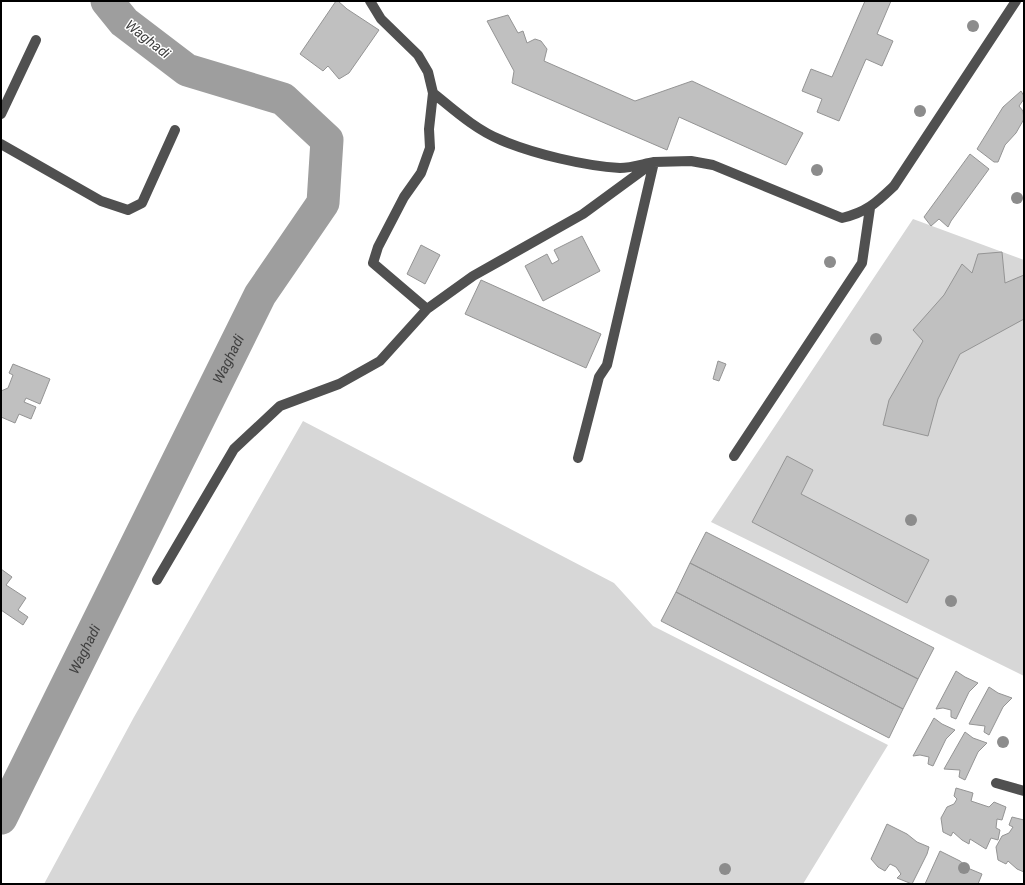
<svg xmlns="http://www.w3.org/2000/svg" width="1025" height="885" viewBox="0 0 1025 885" font-family="Roboto,sans-serif">
  <style>
    .green { fill: #d7d7d7 }
    .lines { fill: none; stroke-linecap: round; stroke-linejoin: round }
    .river { stroke: #9e9e9e; stroke-width: 33 }
    .building { fill: #c0c0c0; stroke: #949494 }
    .minor { stroke: #505050; stroke-width: 10 }
    .tree { fill: #8c8c8c }
    .labels { text-anchor: middle; stroke-width: 3; stroke-linejoin: round; paint-order: stroke }
    .water-label { font-size: 14px; font-style: italic; fill: #3f3f3f; stroke: #fff }
  </style>
  <rect width="100%" height="100%" fill="#fff"/>
  <path class="green" d="M913 219 1024 260V676L711 522Z
    M303 421 614 583 653 626 888 745 803 884H44L134 717Z"/>
  <g class="lines">
    <path class="river" id="s1" d="M1 818 260 295 323 203 327 140 283 99 187 70 124 22 107 1"/>
  </g>
  <path class="building" d="M336 1H338L347 9 379 30 349 73 339 79 328 66 323 71 300 54Z
    M865 1H891L877 34 893 41 882 66 866 59 839 121 817 112 822 99 802 91 811 69 832 77Z
    M508 15 518 33 523 31 527 43 535 39 541 41 547 49 544 61 635 101 692 81 803 133 786 165 679 117 667 150 512 83 514 71 487 21Z
    M1021 91 1024 96V99L1019 106 1023 111 1024 119 1016 133 1005 145 998 162H994L977 149 1003 107Z
    M970 154 989 169 951 221 948 227 939 219 931 226 924 217Z
    M582 236 600 271 543 301 525 266 547 254 552 264 559 260 554 250Z
    M421 245 440 255 425 284 407 274Z
    M1002 252 1005 283 1024 275V319L960 354 938 399 928 436 883 425 889 400 923 341 913 330 944 295 962 264 972 273 978 254Z
    M481 280 601 334 586 368 465 314Z
    M718 361 726 364 719 381 713 379Z
    M13 364 50 379 40 404 26 398 24 402 36 407 31 419 19 414 15 423 1 417V391L8 388 13 375 9 373Z
    M787 456 813 470 801 494 929 560 907 603 752 522Z
    M706 532 934 648 918 679 690 563Z
    M690 563 918 679 903 709 676 592Z
    M1 569 12 577 6 585 26 598 18 610 28 617 23 625 1 610Z
    M676 592 903 709 889 738 661 621Z
    M956 671 965 677 978 683 969 692 956 719 951 717V710L943 708 936 709Z
    M989 687 998 693 1012 698 1003 707 989 735 984 732 985 726 969 724Z
    M934 718 942 724 955 730 946 739 933 766 928 764 929 757 920 755 913 756Z
    M965 732 973 738 987 743 978 752 965 780 959 777 960 770 944 769Z
    M956 788 973 793 971 801 989 807 994 802 1006 807 1002 820 997 819 996 828 1000 830 998 840 991 838 986 849 970 839 969 844 962 840 953 832 951 836 943 832 941 818 947 807 954 804 957 799 954 796Z
    M1012 817 1024 820V872L1017 869 1008 861 1006 864 998 860 996 847 1002 836 1009 833 1013 827 1009 825Z
    M887 824 907 834 917 842 929 847 927 854 912 884 897 878 901 874 896 867 890 864 885 871 878 867 871 859Z
    M940 851 960 861 970 869 982 874 978 884H925Z"/>
  <g class="lines">
    <path class="minor" d="M370 1 381 19 418 55 428 72 433 93 429 129 430 148 425 162 421 173 404 197 378 247 373 263 427 309
      M433 93C454 110 476 130 501 140 534 154 585 166 620 168 631 168 643 164 654 162L607 365 599 377 578 458
      M1 114 36 40
      M1 144 101 201 128 210 142 203 175 130
      M734 456 862 263 870 208
      M157 580 234 449 280 406 339 384 380 361 427 309 473 276 583 214 654 162 691 161 713 165 842 218C867 212 876 203 894 186L1016 1
      M996 783 1024 791"/>
  </g>
  <g class="tree">
    <circle cx="973" cy="26" r="6"/>
    <circle cx="920" cy="111" r="6"/>
    <circle cx="817" cy="170" r="6"/>
    <circle cx="1017" cy="198" r="6"/>
    <circle cx="830" cy="262" r="6"/>
    <circle cx="876" cy="339" r="6"/>
    <circle cx="911" cy="520" r="6"/>
    <circle cx="951" cy="601" r="6"/>
    <circle cx="1003" cy="742" r="6"/>
    <circle cx="964" cy="868" r="6"/>
    <circle cx="725" cy="869" r="6"/>
  </g>
  <g class="labels">
    <g class="water-label">
      <text transform="translate(148 39) rotate(38)" y="5">Waghadi</text>
      <text dy="5" stroke="none"><textPath href="#s1" startOffset="512">Waghadi</textPath></text>
      <text dy="5" stroke="none"><textPath href="#s1" startOffset="188">Waghadi</textPath></text>
    </g>
  </g>
  <rect width="1025" height="885" fill="none" stroke="#000000" stroke-width="4"/>
</svg>
